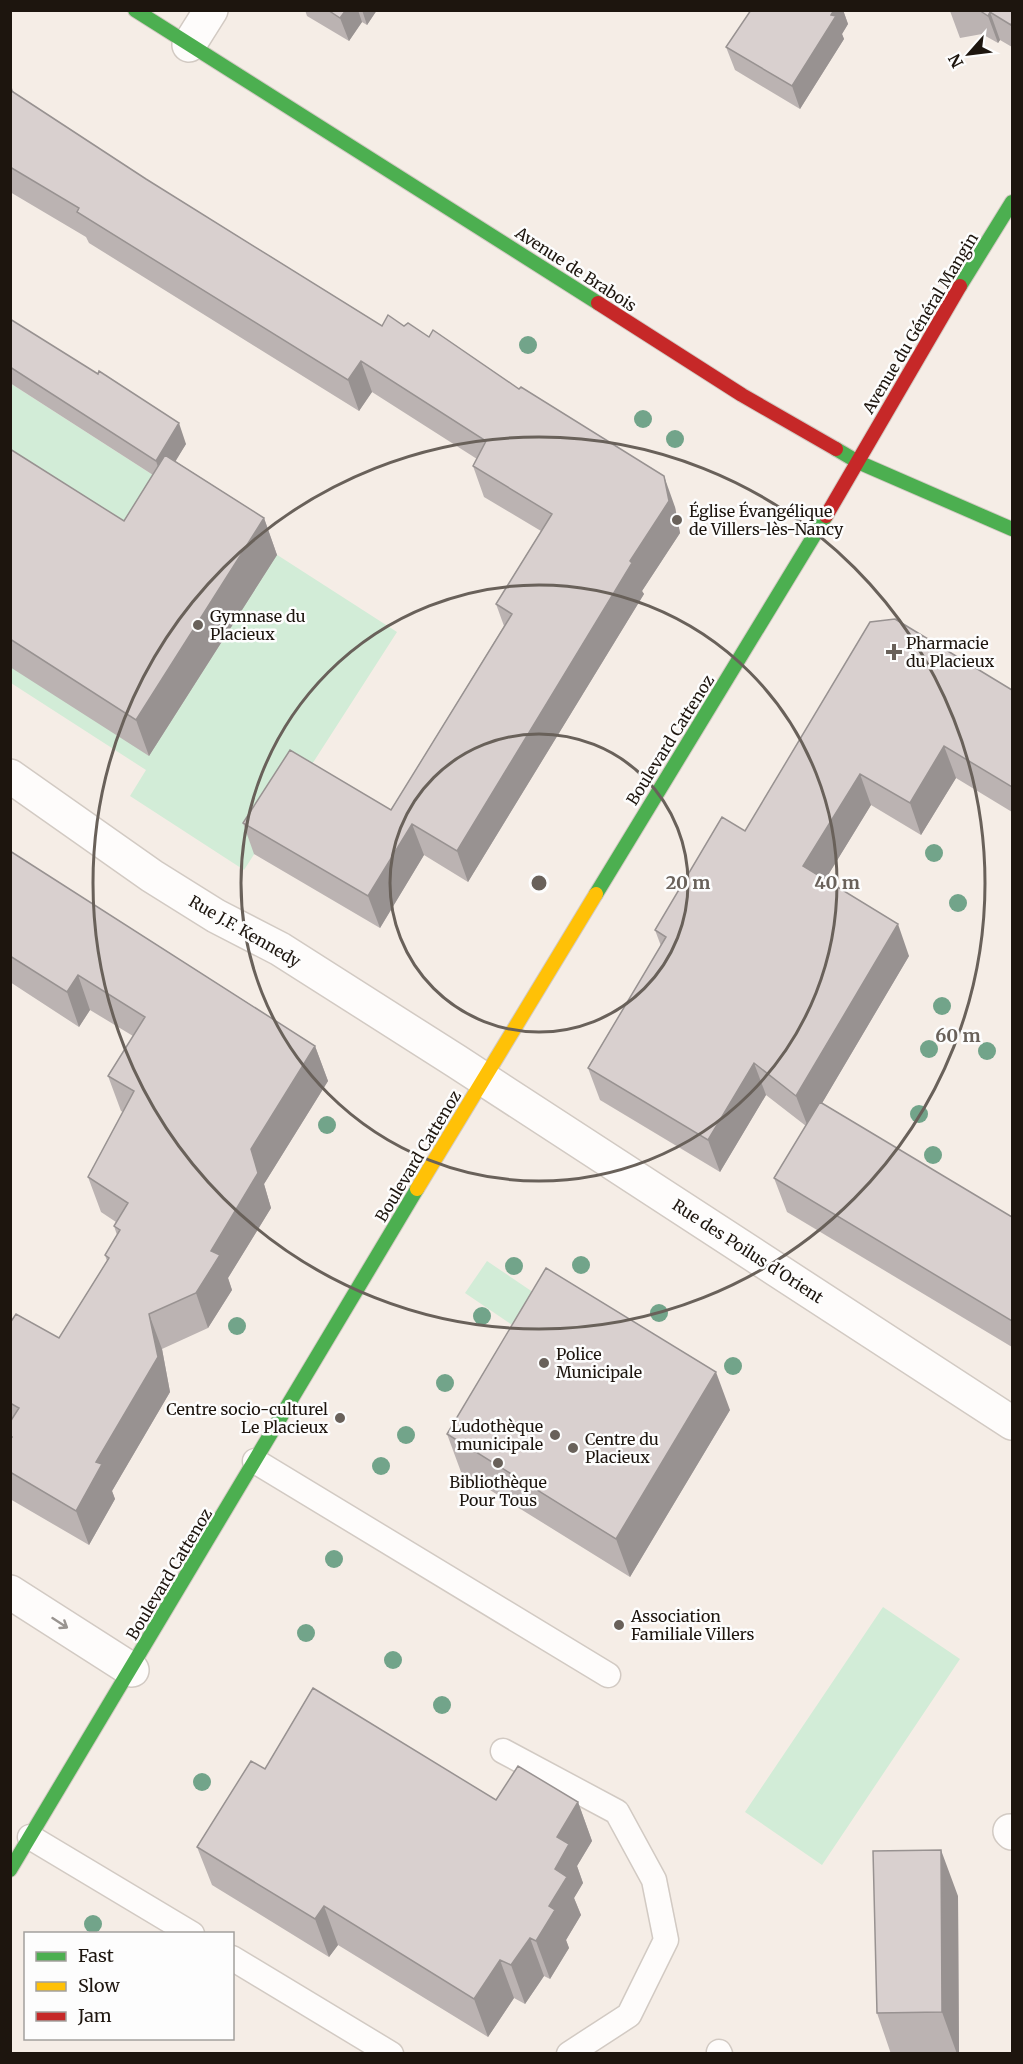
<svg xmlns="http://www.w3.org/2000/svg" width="1023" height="2064" viewBox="0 0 1023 2064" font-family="Merriweather,serif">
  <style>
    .green { fill: #d2ecd7 }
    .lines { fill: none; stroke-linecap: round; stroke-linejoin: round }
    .lane-casing { stroke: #d2cac3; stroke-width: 27 }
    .street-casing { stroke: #d2cac3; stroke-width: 36 }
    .fast-casing { stroke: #d2cac3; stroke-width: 16 }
    .slow-casing { stroke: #d2cac3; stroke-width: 16 }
    .jam-casing { stroke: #d2cac3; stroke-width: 16 }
    .lane { stroke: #fefcfb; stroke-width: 24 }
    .street { stroke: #fefcfb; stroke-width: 33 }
    .fast { stroke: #4caf50; stroke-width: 14 }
    .slow { stroke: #ffc107; stroke-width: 14 }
    .jam { stroke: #c62828; stroke-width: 14 }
    .tree { fill: #72a48a }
    .wall { fill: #bbb3b2 }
    .shaded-wall { fill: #989291 }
    .building { fill: #d9d0cf; stroke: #989291; stroke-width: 1.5 }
    .oneway { stroke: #999490 }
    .ring { fill: none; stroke: #69615a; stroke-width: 3 }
    .poi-dot { fill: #69615a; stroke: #fdfdfd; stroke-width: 2 }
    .labels { text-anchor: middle; stroke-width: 5; stroke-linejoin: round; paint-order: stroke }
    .street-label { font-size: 16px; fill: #1d150e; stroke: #fdfdfd }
    .poi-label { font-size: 16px; fill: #1d150e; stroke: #fdfdfd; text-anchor: start }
    .centre { fill: #69615a; stroke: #fdfdfd; stroke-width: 3 }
    .ring-label { font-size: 18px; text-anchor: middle; font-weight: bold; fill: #69615a; stroke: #fdfdfd; stroke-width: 5; stroke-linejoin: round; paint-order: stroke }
  </style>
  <rect width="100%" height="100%" fill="#f5ede6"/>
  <path class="green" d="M10 383 397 632 244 870 130 796 146 770 11 683Z
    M487 1261 549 1303 527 1335 465 1293Z
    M883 1607 960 1659 822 1865 745 1812Z"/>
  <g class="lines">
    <g class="lane-casing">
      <path id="lane" d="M255 1461 608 1675
        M503 1751 617 1812 654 1880 666 1940 629 2015 569 2054
        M30 1837 192 1934
        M232 1958 391 2054
        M719 2052 720 2054"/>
    </g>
    <g class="street-casing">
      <path id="street" d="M189 45 211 10
        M10 776 152 876 216 916 280 949 456 1061 1012 1423
        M10 1592 132 1670
        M1010 1831 1012 1833"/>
    </g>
    <g class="fast-casing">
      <path id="fast" d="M135 10 598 303
        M960 286 1012 202
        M836 449 858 462 1012 529
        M596 894 826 516
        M10 1870 417 1189"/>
    </g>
    <g class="slow-casing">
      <path id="slow" d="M417 1189 596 894"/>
    </g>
    <g class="jam-casing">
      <path id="jam" d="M598 303 742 395 836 449
        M826 516 960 286"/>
    </g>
    <use href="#lane" class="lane"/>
    <use href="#street" class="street"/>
    <use href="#fast" class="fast"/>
    <use href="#slow" class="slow"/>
    <use href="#jam" class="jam"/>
  </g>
  <g class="tree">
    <circle cx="528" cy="345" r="9"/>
    <circle cx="643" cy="419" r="9"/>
    <circle cx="675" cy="439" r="9"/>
    <circle cx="934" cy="853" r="9"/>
    <circle cx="958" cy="903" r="9"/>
    <circle cx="942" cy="1006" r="9"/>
    <circle cx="929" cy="1049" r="9"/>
    <circle cx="987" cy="1051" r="9"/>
    <circle cx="919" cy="1114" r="9"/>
    <circle cx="327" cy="1125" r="9"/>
    <circle cx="933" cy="1155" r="9"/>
    <circle cx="581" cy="1265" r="9"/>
    <circle cx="514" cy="1266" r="9"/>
    <circle cx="659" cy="1313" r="9"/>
    <circle cx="482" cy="1316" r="9"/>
    <circle cx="237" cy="1326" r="9"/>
    <circle cx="733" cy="1366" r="9"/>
    <circle cx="445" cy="1383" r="9"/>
    <circle cx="406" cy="1435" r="9"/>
    <circle cx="381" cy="1466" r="9"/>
    <circle cx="334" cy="1559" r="9"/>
    <circle cx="306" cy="1633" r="9"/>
    <circle cx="393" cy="1660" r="9"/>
    <circle cx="442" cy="1705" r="9"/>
    <circle cx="202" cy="1782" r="9"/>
    <circle cx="93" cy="1924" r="9"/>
  </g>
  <path class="wall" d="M305 10H377L367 25 362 22 349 41 307 16Z
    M751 10H843L848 24 842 34 844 39 800 109 735 70 726 47Z
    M1012 10V47L1000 40 998 43 982 34 960 38 950 11Z
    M10 83 14 93 146 179 382 326 675 507 680 533 642 591 644 594 468 882 424 855 380 928 254 854 243 823 391 810 504 626 496 604 541 531 484 497 473 466 477 459 372 392 359 411 89 243 86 237 10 192Z
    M10 319 186 444 175 461 264 518 277 555 149 756 10 667V449L124 521 153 475 10 383Z
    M1012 690V812L956 778 921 835 871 805 825 880 909 956 822 1103 1012 1217V1347L787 1212 774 1178 806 1126 766 1095 720 1172 600 1100 588 1068 661 946 655 930 745 831Z
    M10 851 315 1046 328 1081 264 1184 271 1208 228 1278 232 1290 208 1328 162 1349 170 1392 112 1491 115 1499 89 1545 10 1499V1323L59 1338 107 1261 105 1255 117 1235 114 1226 116 1222 101 1212 88 1177 123 1112 121 1111 108 1076 133 1036 90 1010 79 1027 10 982Z
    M730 1410 630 1577 461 1472 447 1434Z
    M265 1769 496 1800 578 1802 592 1841 577 1866 583 1883 574 1898 581 1915 566 1940 569 1948 550 1979 544 1976 525 2004 514 1998 488 2037 338 1945 329 1957 212 1885 197 1847Z
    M958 1896 959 2054H891L877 2013Z"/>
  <path class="shaded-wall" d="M346 10H358L362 22 349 41 340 18Z
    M362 10H377L367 25Z
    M834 10H843L848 24 842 34 844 39 800 109 792 86Z
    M990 12 1000 40 998 43 988 16Z
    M361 361 372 392 359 411 348 380Z
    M179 423 186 444 163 482 156 461Z
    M664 476 675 507 680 533 642 591 644 594 468 882 457 851 630 561Z
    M264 518 277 555 149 756 136 720Z
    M944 746 956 778 921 835 910 803Z
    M860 774 871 805 814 898 803 866Z
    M412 824 424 855 380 928 368 896Z
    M898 924 909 956 808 1127 796 1096Z
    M78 975 90 1010 79 1027 67 992Z
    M315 1046 328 1081 264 1184 271 1208 228 1278 232 1290 208 1328 196 1293 211 1251 251 1149Z
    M754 1063 766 1095 720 1172 708 1140Z
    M149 1314 162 1349 170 1392 112 1491 115 1499 89 1545 76 1511 96 1462Z
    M716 1372 730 1410 630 1577 616 1539Z
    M578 1802 592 1841 577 1866 583 1883 574 1898 581 1915 566 1940 569 1948 550 1979 536 1941 549 1906 555 1869 557 1837Z
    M941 1850 958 1896 959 2054H957L942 2012Z
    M324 1906 338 1945 329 1957 315 1919Z
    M530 1938 544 1976 525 2004 511 1965Z
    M500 1960 514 1998 488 2037 474 1999Z"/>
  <path class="building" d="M328 10H346L340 18Z
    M751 10H834L831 15 836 16 792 86 726 47Z
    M979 10H1012V22L1011 25 990 12 988 16Z
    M10 90 146 179 382 326 388 315 404 326 408 323 429 337 433 330 519 389 521 387 664 476 669 501 630 561 632 563 457 851 412 824 368 896 243 823 290 750 391 810 512 614 496 604 552 514 473 466 486 441 361 361 348 380 77 212 79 208 10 167Z
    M10 319 98 374 99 371 179 423 156 461 10 367Z
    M10 449 124 521 165 455 264 518 136 720 10 639Z
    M895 619 1012 690V787L944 746 910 803 860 774 803 866 898 924 796 1096 754 1063 708 1140 588 1068 666 937 655 930 722 817 745 831 870 622Z
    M10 851 315 1046 251 1149 258 1173 211 1251 220 1255 196 1293 149 1314 158 1357 96 1462 102 1464 76 1511 10 1472V1440L12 1437 10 1436V1422L19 1408 10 1403V1323L16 1314 59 1338 109 1258 105 1255 120 1230 114 1226 128 1203 88 1177 134 1091 108 1076 145 1017 78 975 67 992 10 956Z
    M820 1102 1012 1217V1321L774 1178Z
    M546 1268 716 1372 616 1539 447 1434Z
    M313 1688 496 1800 518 1766 578 1802 557 1837 569 1844 555 1869 567 1877 549 1906 555 1910 536 1941 530 1938 511 1965 500 1960 474 1999 324 1906 315 1919 197 1847 251 1761 265 1769Z
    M941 1850 942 2012 877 2013 873 1851Z"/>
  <defs><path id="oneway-shaft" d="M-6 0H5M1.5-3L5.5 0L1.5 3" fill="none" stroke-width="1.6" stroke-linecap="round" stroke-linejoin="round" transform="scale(1.5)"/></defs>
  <use class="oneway" href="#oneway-shaft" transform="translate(60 1623) rotate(33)"/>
  <g class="ring">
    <circle cx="539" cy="883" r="149"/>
    <circle cx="539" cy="883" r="298"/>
    <circle cx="539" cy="883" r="446"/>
  </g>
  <g class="poi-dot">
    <circle cx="677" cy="520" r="6"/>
    <circle cx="198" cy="625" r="6"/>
    <path d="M891 643h6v6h6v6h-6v6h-6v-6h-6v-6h6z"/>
    <circle cx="544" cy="1363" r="6"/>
    <circle cx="340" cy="1418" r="6"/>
    <circle cx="555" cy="1435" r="6"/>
    <circle cx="573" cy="1448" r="6"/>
    <circle cx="498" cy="1463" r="6"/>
    <circle cx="619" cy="1625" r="6"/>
  </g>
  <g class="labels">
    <g class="street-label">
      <text transform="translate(576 269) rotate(33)" y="6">Avenue de Brabois</text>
      <text transform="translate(920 323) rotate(-59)" y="6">Avenue du Général Mangin</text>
      <text transform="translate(670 740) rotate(-58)" y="6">Boulevard Cattenoz</text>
      <text transform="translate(245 931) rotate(30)" y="6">Rue J.F. Kennedy</text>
      <text transform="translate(418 1156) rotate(-59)" y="6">Boulevard Cattenoz</text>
      <text transform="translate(748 1251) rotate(33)" y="6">Rue des Poilus d'Orient</text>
      <text transform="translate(169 1574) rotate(-59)" y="6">Boulevard Cattenoz</text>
    </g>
    <g class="poi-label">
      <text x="689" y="517">Église Évangélique<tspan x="689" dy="18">de Villers-lès-Nancy</tspan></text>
      <text x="210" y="622">Gymnase du<tspan x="210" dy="18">Placieux</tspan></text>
      <text x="906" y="649">Pharmacie<tspan x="906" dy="18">du Placieux</tspan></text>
      <text x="556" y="1360">Police<tspan x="556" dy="18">Municipale</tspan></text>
      <text x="328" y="1415" text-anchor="end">Centre socio-culturel<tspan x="328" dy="18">Le Placieux</tspan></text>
      <text x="543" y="1432" text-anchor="end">Ludothèque<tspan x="543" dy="18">municipale</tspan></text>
      <text x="585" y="1445">Centre du<tspan x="585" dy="18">Placieux</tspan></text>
      <text x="498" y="1488" text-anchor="middle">Bibliothèque<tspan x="498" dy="18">Pour Tous</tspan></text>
      <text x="631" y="1622">Association<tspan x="631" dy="18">Familiale Villers</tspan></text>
    </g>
  </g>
  <circle cx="539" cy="883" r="9" class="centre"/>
  <g class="ring-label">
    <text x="688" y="889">20 m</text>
    <text x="837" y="889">40 m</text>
    <text x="958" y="1042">60 m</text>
  </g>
  <rect width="1023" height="2064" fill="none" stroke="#1d150e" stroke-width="24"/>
  <rect x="24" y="1932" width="210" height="108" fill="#fdfdfd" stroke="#a3a09d" stroke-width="1.5"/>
  <rect x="36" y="1952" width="30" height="9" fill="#4caf50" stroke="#a3a09d" stroke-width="1.5"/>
  <text x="78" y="1962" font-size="18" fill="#1d150e">Fast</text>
  <rect x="36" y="1982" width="30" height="9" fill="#ffc107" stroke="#a3a09d" stroke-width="1.5"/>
  <text x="78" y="1992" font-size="18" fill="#1d150e">Slow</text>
  <rect x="36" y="2012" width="30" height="9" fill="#c62828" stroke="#a3a09d" stroke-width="1.5"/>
  <text x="78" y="2022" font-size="18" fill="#1d150e">Jam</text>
  <g transform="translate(969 54) rotate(242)" stroke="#fdfdfd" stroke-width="4.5" paint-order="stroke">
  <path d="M0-4.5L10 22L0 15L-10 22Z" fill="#1d150e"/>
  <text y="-9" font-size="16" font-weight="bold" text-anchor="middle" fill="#1d150e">N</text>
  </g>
</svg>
